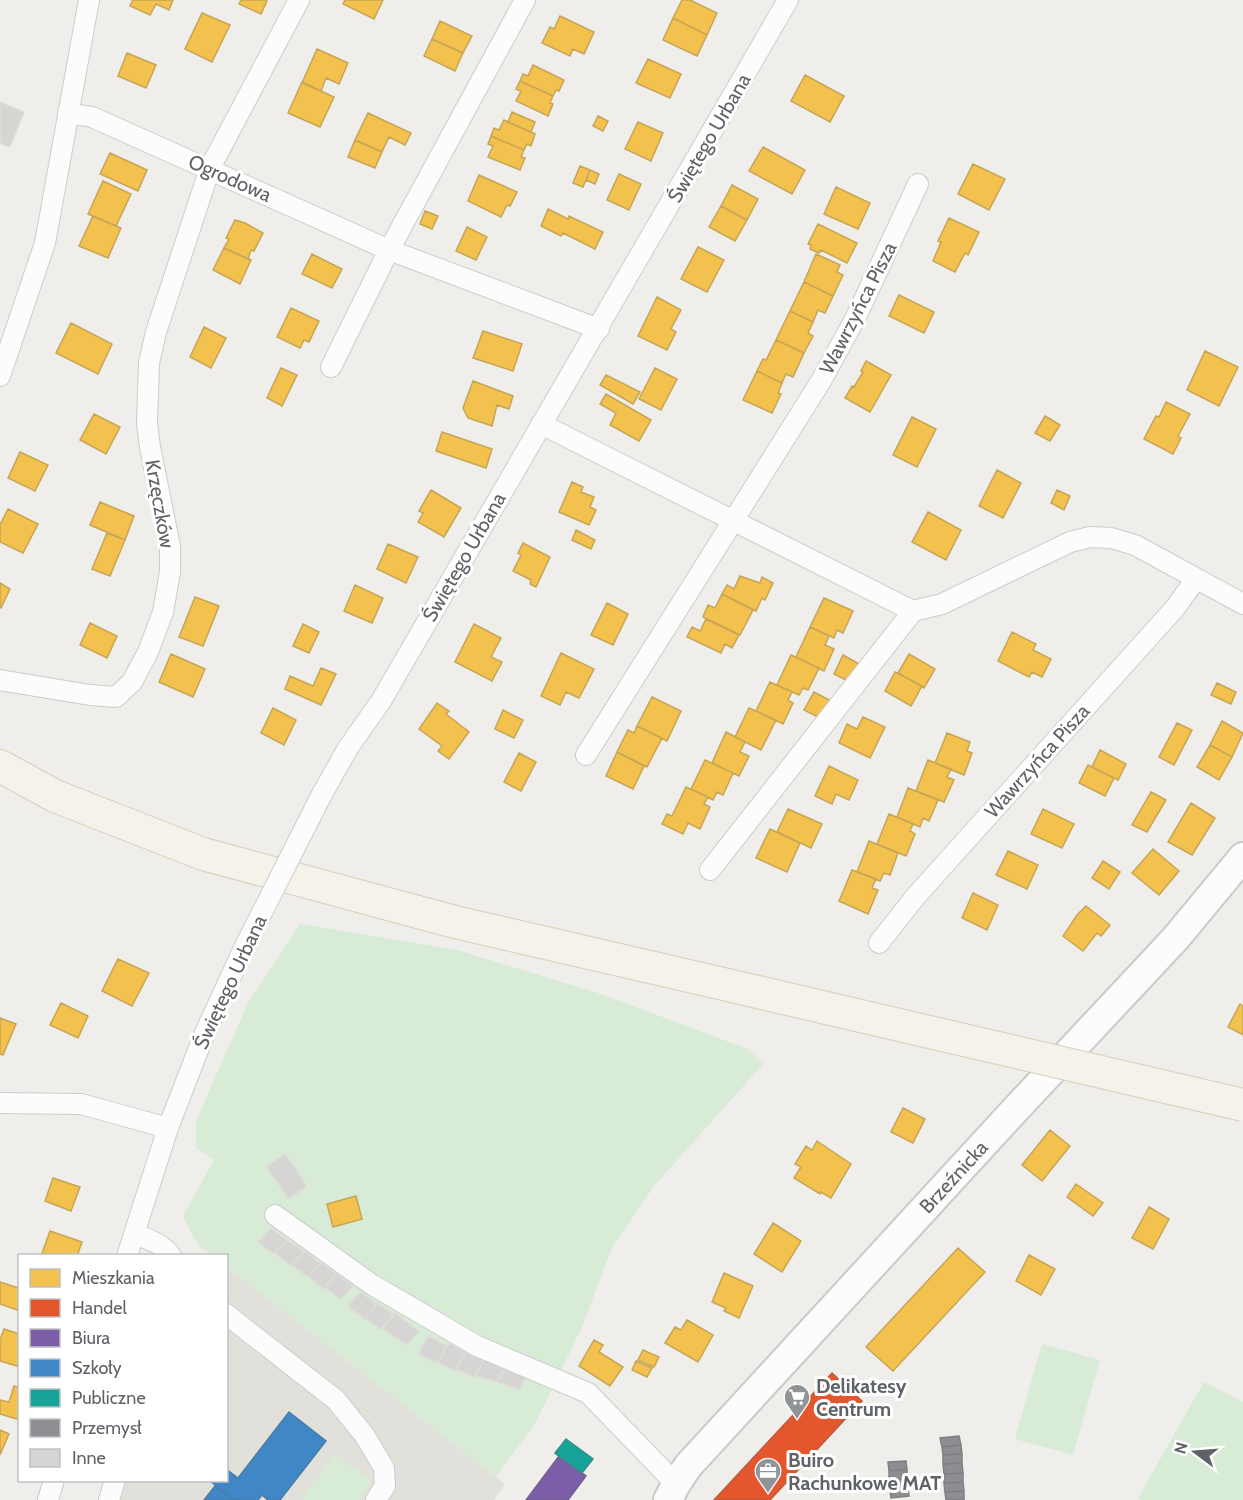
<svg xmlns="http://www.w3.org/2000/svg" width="1243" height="1500" viewBox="0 0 1243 1500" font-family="Cabin,sans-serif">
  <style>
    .education { fill: #e2e0da }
    .green { fill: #d8ebd6 }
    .homes { fill: #f2c14e; stroke: #c6a556; stroke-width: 1.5 }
    .shops { fill: #e4572e; stroke: #bc5b3f; stroke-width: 1.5 }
    .offices { fill: #7b5ea7; stroke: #736094; stroke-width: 1.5 }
    .schools { fill: #3f88c5; stroke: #497da9; stroke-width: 1.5 }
    .public { fill: #17a398; stroke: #2d908a; stroke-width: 1.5 }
    .industry { fill: #8d8d92; stroke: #7f8085; stroke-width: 1.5 }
    .building { fill: #d6d5d3; stroke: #deddd9; stroke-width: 1.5 }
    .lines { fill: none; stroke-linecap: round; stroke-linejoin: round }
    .street-casing { stroke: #cbcccc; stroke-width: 22 }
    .secondary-casing { stroke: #cacacb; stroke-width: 32 }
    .primary-casing { stroke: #d7ceb8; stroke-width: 34 }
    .street { stroke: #fdfcfc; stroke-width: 20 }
    .secondary { stroke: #fdfcfc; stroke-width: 28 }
    .primary { stroke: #f4f2e9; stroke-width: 32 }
    .street-bridge-casing { stroke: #cbcccc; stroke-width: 22; stroke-linecap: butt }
    .primary-bridge-casing { stroke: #d7ceb8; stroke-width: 34; stroke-linecap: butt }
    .street-bridge { stroke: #fdfcfc; stroke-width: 20 }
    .primary-bridge { stroke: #f4f2e9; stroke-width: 32 }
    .labels { text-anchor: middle; stroke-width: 6; stroke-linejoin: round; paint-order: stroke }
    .street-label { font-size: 20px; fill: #5f6368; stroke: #fff }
    .poi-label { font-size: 20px; font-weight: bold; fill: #5f6368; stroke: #fff; text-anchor: start }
  </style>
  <rect width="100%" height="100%" fill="#efeeea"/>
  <path class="education" d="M227 1267 505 1484 494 1500H115L121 1481 226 1480Z"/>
  <path class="green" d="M300 924 457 950 601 994 748 1049 763 1064 654 1186 612 1248 582 1327 535 1424 496 1477 227 1267 226 1256C198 1255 194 1238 183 1216L214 1160 196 1148V1121L249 1001Z
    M1042 1344 1100 1360 1073 1455 1015 1439Z
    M1204 1382 1243 1402V1500H1141L1138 1498Z
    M335 1454 372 1482 359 1500H302Z"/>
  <path class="homes" d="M133 0H173L169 10 156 4 150 15 130 6Z
    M241 0H266L267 1 261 14 239 4Z
    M345 0H383L374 19 343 4Z
    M682 0H690L717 13 707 35 673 18Z
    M202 13 230 25 212 62 185 49Z
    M560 16 594 32 584 54 573 49 570 56 542 43 550 27 554 29Z
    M673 18 707 35 697 56 663 40Z
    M440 21 472 36 463 53 432 39Z
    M432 39 463 53 455 71 424 56Z
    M317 49 348 63 339 84 326 78 321 91 302 83Z
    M127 53 156 65 146 88 118 76Z
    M648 59 681 74 670 98 636 83Z
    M533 65 564 80 559 91 556 90 553 96 520 81 523 74 528 76Z
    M805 75 844 96 830 122 791 101Z
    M520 81 553 96 550 103 553 104 548 116 516 101 521 91 516 89Z
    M302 82 334 97 320 127 288 113Z
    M512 112 535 122 531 132 508 122Z
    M368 113 411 133 405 145 389 137 382 152 355 140Z
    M598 116 608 121 603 131 593 126Z
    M504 120 535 134 531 146 527 144 524 150 491 136 494 128 499 130Z
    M638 122 663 133 651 161 625 149Z
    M491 136 524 150 521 157 525 158 520 170 488 157 493 146 488 144Z
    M355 140 382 152 375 168 348 157Z
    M763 147 805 170 792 194 749 171Z
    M110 153 147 170 138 191 100 174Z
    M973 164 1005 179 989 210 958 194Z
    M580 166 590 170 583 187 573 183Z
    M590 170 599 174 595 184 586 180Z
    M619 174 641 184 629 210 607 200Z
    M479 175 517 192 510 206 507 205 501 217 468 201Z
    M103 181 131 194 116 226 88 214Z
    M732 185 758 199 747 220 721 206Z
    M836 187 870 203 858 229 824 214Z
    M721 206 747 220 735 241 709 227Z
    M548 209 568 219 569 216 603 232 595 249 563 233 561 236 541 226Z
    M425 211 438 216 432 229 420 224Z
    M93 216 121 228 108 258 79 246Z
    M949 218 979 232 968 255 965 253 955 272 933 261 941 242 938 241Z
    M235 220 245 223 263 233 254 251 251 250 248 259 224 248 229 239 226 238Z
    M818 224 857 243 847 263 821 250 819 253 810 249 811 245 808 244Z
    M467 227 487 237 476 260 456 251Z
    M698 247 724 260 707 292 681 279Z
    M224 248 251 260 240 284 213 270Z
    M312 254 342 269 332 288 302 274Z
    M816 254 840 265 837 272 843 275 833 296 804 282Z
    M804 282 833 296 825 313 818 310 813 322 790 311Z
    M899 295 934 312 924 333 889 316Z
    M657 297 681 310 671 329 676 332 667 350 638 336Z
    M291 308 319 321 309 342 304 340 300 348 277 337Z
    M790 311 813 322 808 333 813 336 804 353 776 340Z
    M71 323 112 344 98 374 56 353Z
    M204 327 226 338 211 368 190 357Z
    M483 331 522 344 513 371 473 358Z
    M776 340 804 353 793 377 786 374 782 383 757 371 763 359 766 360Z
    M1205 351 1238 367 1219 406 1187 390Z
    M866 361 891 375 870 412 845 398 852 386 854 387 863 372 861 371Z
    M281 368 297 375 282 406 267 398Z
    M655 368 677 379 661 410 639 399Z
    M757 371 782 383 778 393 781 394 772 413 743 400Z
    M606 375 640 392 633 404 600 385Z
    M473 381 513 396 509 409 497 405 492 426 468 418 463 408Z
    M606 394 651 420 639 441 610 425 616 413 600 404Z
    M1166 402 1190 414 1178 436 1181 438 1173 454 1144 439 1156 416 1159 417Z
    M94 414 120 427 106 454 80 440Z
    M1045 416 1060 425 1050 441 1035 433Z
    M912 417 936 429 917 467 893 455Z
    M442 432 492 449 486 468 436 451Z
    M20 452 48 465 35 491 8 478Z
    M997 470 1021 483 1003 518 979 506Z
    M572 482 583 487 581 492 594 497 590 507 596 510 589 525 559 512Z
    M431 490 461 508 444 537 418 522 423 513 419 511Z
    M1057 490 1070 496 1064 510 1051 503Z
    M100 502 134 516 125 540 90 525Z
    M8 509 38 524 23 553 0 542V525Z
    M928 512 961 530 946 560 912 542Z
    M576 530 595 540 591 549 572 540Z
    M107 533 125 540 110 576 92 569Z
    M523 543 550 557 536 587 530 584 531 580 513 571 521 555 518 553Z
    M388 544 418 557 406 583 377 569Z
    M740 576 760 583 762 577 773 583 765 600 762 598 756 611 722 594 727 585 734 589Z
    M0 583 10 589 1 608 0 607Z
    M355 585 383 598 372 623 344 611Z
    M722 594 753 610 740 635 703 617 708 605 715 608Z
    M195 597 219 606 203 646 179 637Z
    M824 598 853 611 843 633 837 630 834 638 810 627Z
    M607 603 628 614 613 645 591 635Z
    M706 619 739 635 732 648 725 644 721 653 687 637 692 627 700 631Z
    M90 623 117 636 107 658 80 645Z
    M303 624 319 632 309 653 293 646Z
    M474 624 501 638 491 657 502 662 492 681 455 662Z
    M810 627 829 636 825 645 834 649 824 671 796 657Z
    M1012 632 1036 644 1033 650 1051 659 1042 677 1032 672 1029 677 998 661Z
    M561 653 594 669 579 698 566 692 560 705 541 696Z
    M171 654 205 669 193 697 159 682Z
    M909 654 935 669 924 688 898 673Z
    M791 655 819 668 808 690 803 688 799 695 777 685Z
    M843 655 861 665 848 681 834 674Z
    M321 668 336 674 321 705 285 689 290 676 313 686Z
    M895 672 922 686 911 706 885 691Z
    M770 682 792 692 788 700 793 703 783 724 756 711Z
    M1217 683 1236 692 1231 704 1211 695Z
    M814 692 831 701 818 717 804 710Z
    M652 697 681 711 667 741 637 726Z
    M437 703 449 711 446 714 469 732 449 759 438 751 442 746 419 729Z
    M273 708 296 720 284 745 261 733Z
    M749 708 776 720 761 750 735 737Z
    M503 710 523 720 514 738 495 729Z
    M863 717 885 727 870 758 839 743 847 724 857 729Z
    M1222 721 1243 733 1232 757 1210 745Z
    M1177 723 1192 730 1174 765 1159 757Z
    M637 726 662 738 647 767 617 752 628 730 634 733Z
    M726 732 745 742 740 752 749 756 739 776 712 763Z
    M947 733 970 742 967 751 972 753 964 775 935 763Z
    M1210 745 1232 757 1219 780 1197 767Z
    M1100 750 1126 764 1118 780 1092 767Z
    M617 752 644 766 633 789 606 776Z
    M519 753 536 762 521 791 504 782Z
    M705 760 733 773 723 795 717 792 713 800 691 789Z
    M928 760 951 769 947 777 954 780 944 802 916 791Z
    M1088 765 1114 778 1105 796 1079 783Z
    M829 766 858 780 849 800 836 794 832 804 815 796Z
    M686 787 708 797 704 804 710 807 700 829 688 823 683 834 662 824 667 814 672 816Z
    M908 788 938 800 929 821 923 818 920 827 897 817Z
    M1151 792 1166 800 1147 832 1132 825Z
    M1191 803 1215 818 1192 855 1168 842Z
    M788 809 822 824 811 848 777 832Z
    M1043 809 1074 824 1062 848 1031 834Z
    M889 814 913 824 910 831 915 834 906 856 877 844Z
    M770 829 800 843 787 872 756 858Z
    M869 841 898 853 890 875 884 873 880 881 857 872Z
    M1153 849 1179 871 1159 895 1132 873Z
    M1008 851 1038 865 1027 889 996 875Z
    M1103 861 1120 872 1109 889 1092 878Z
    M852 870 876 879 872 888 878 890 868 914 839 901Z
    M973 893 998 905 987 930 962 918Z
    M1086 906 1110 925 1101 936 1097 933 1083 951 1063 936 1077 915Z
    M118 959 149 973 132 1006 102 991Z
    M61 1003 88 1016 78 1038 50 1025Z
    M1240 1004 1243 1006V1035L1228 1027Z
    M0 1018 16 1024 3 1055 0 1054Z
    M903 1108 925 1119 913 1143 891 1132Z
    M1050 1130 1070 1146 1042 1181 1022 1165Z
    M817 1141 851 1164 831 1198 821 1192 820 1194 794 1178 801 1167 795 1164 806 1146 812 1150Z
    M53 1178 80 1187 71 1211 45 1201Z
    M1076 1184 1103 1203 1093 1216 1067 1197Z
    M356 1196 362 1219 333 1227 327 1204Z
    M1149 1207 1169 1219 1153 1249 1132 1238Z
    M773 1223 801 1241 782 1272 754 1254Z
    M50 1231 82 1242 77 1256H41Z
    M958 1248 985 1272 893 1371 866 1347Z
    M1029 1255 1055 1269 1041 1295 1016 1281Z
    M724 1273 753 1286 739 1318 724 1311 726 1308 712 1302Z
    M0 1282 18 1288 20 1283V1311L0 1304Z
    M687 1320 713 1335 698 1362 665 1343 675 1327 681 1330Z
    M4 1329 20 1334V1367L0 1361V1340Z
    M594 1340 603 1345 599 1352 623 1367 610 1386 579 1366Z
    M643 1350 659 1357 654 1367 638 1360Z
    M636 1361 652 1368 647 1377 632 1370Z
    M14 1386 20 1388V1420L0 1414V1400L9 1402Z
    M0 1430 9 1434 0 1455Z"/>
  <path class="shops" d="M832 1373 862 1401 770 1500H714Z"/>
  <path class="offices" d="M559 1456 586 1476 568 1500H526Z"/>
  <path class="schools" d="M289 1412 326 1441 280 1500H268L262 1495 258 1500H234L209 1480H226V1469L238 1478Z
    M215 1486 234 1500H204Z"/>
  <path class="public" d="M566 1439 593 1459 582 1473 555 1453Z"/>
  <path class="industry" d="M959 1436 961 1445 942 1447 940 1438Z
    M961 1445 962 1454 943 1455 942 1447Z
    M962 1454V1463L943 1464V1455Z
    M906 1461 907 1469 889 1471 888 1462Z
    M962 1463 963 1473 944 1474 943 1464Z
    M907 1469V1478L889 1480V1471Z
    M963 1473V1482L944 1483V1474Z
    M907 1478 908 1488 890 1489 889 1480Z
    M963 1482 964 1491 945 1492 944 1483Z
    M908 1488 909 1496 891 1498 890 1489Z
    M964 1491V1500H946L945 1492Z"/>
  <path class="building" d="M0 102 24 112 10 147 0 143Z
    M285 1154 307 1186 289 1199 266 1167Z
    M271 1228 287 1240 274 1254 258 1242Z
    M287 1240 304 1252 291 1266 275 1253Z
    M305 1251 321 1264 308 1277 292 1265Z
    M321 1263 337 1274 324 1289 309 1277Z
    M337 1274 353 1286 340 1300 325 1287Z
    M360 1292 377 1304 364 1319 348 1306Z
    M377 1303 394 1315 381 1330 365 1318Z
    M395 1313 419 1331 407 1345 382 1328Z
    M428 1336 447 1346 437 1363 418 1354Z
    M449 1343 466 1352 455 1371 438 1362Z
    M466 1352 484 1361 474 1377 456 1369Z
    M485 1359 507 1365 497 1382 475 1376Z
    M507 1364 529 1372 519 1389 497 1382Z"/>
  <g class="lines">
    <g class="street-casing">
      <path id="street" d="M68 113 92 117 389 250 599 329
        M331 367 389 250 525 0
        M0 376 45 243 89 0
        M541 424 913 611 942 604 1070 542 1090 537 1111 538 1135 545 1243 604
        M0 680 90 695 116 697 132 682 148 652 163 612 170 572V546L150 447 147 423 149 363 156 332 210 168 299 0
        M586 755 821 381 856 317 918 184
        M321 796 348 748 381 701 788 0
        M710 870 913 611
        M879 943 916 896 1175 608 1196 579
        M0 1103 81 1104 168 1128
        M275 1215 371 1284 477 1346 588 1393 676 1484
        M134 1234C148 1239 162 1243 171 1256
        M127 1256 168 1128 204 1035 244 948
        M226 1314 336 1400 365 1436 384 1468 385 1486 376 1500
        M48 1500 54 1480
        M109 1500 115 1480"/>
    </g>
    <g class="secondary-casing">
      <g id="secondary">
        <path id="s1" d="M668 1500 676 1484 688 1466 1014 1111 1175 939 1243 857"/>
      </g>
    </g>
    <g class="primary-casing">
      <path id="primary" d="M0 766 55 796 203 854 455 922 719 983"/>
    </g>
    <use href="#street" class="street"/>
    <use href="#secondary" class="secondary"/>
    <use href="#primary" class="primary"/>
    <g class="street-bridge-casing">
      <path id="street-bridge" d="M244 948 321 796"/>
    </g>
    <g class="primary-bridge-casing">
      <path id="primary-bridge" d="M719 983 1243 1105"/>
    </g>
    <use href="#street-bridge" class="street-bridge"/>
    <use href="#primary-bridge" class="primary-bridge"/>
  </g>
  <defs>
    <g id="supermarket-pin" transform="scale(1.35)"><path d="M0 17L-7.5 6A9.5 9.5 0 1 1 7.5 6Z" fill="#919496" stroke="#fff"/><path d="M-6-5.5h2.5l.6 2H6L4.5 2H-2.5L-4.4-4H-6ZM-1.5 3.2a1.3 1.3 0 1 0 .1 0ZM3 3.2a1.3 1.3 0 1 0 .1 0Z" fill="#fff"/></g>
    <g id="office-pin" transform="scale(1.35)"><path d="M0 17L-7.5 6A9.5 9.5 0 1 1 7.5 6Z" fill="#919496" stroke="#fff"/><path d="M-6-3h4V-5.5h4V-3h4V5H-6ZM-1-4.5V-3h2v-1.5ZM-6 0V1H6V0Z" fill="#fff"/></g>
  </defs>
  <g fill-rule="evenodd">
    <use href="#supermarket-pin" x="797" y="1397"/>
    <use href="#office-pin" x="768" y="1471"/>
  </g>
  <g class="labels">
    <g class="street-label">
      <text transform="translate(709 138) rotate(-60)" y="7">Świętego Urbana</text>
      <text transform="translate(230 178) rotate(24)" y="7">Ogrodowa</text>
      <text transform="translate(858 308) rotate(-63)" y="7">Wawrzyńca Pisza</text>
      <text transform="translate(160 504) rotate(80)" y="7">Krzęczków</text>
      <text transform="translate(464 557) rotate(-60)" y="7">Świętego Urbana</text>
      <text transform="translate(1037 761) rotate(-48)" y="7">Wawrzyńca Pisza</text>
      <text transform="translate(230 982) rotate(-65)" y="7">Świętego Urbana</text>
      <text dy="7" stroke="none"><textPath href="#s1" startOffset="432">Brzeźnicka</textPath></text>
    </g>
    <g class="poi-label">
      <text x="816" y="1393">Delikatesy<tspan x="816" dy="23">Centrum</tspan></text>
      <text x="788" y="1467">Buiro<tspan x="788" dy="23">Rachunkowe MAT</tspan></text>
    </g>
  </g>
  <rect x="18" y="1254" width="210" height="228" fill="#ffffff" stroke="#bfc1c3" stroke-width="1.5"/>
  <rect x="30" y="1269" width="30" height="18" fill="#f2c14e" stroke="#bfc1c3" stroke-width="1.5"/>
  <text x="72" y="1284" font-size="18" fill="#5f6368">Mieszkania</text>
  <rect x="30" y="1299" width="30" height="18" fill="#e4572e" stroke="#bfc1c3" stroke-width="1.5"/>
  <text x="72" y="1314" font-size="18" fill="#5f6368">Handel</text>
  <rect x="30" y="1329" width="30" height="18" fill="#7b5ea7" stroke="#bfc1c3" stroke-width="1.5"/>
  <text x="72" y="1344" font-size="18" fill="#5f6368">Biura</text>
  <rect x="30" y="1359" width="30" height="18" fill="#3f88c5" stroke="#bfc1c3" stroke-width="1.5"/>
  <text x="72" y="1374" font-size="18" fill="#5f6368">Szkoły</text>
  <rect x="30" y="1389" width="30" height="18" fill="#17a398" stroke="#bfc1c3" stroke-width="1.5"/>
  <text x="72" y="1404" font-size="18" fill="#5f6368">Publiczne</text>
  <rect x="30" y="1419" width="30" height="18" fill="#8d8d92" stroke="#bfc1c3" stroke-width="1.5"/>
  <text x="72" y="1434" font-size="18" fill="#5f6368">Przemysł</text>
  <rect x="30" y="1449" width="30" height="18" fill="#d6d5d3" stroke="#bfc1c3" stroke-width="1.5"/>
  <text x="72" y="1464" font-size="18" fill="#5f6368">Inne</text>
  <g transform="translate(1195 1452) rotate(286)" stroke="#ffffff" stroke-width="4.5" paint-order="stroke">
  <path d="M0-4.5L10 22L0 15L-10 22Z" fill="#5f6368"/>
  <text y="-9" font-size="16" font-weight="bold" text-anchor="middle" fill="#5f6368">N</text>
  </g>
</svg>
